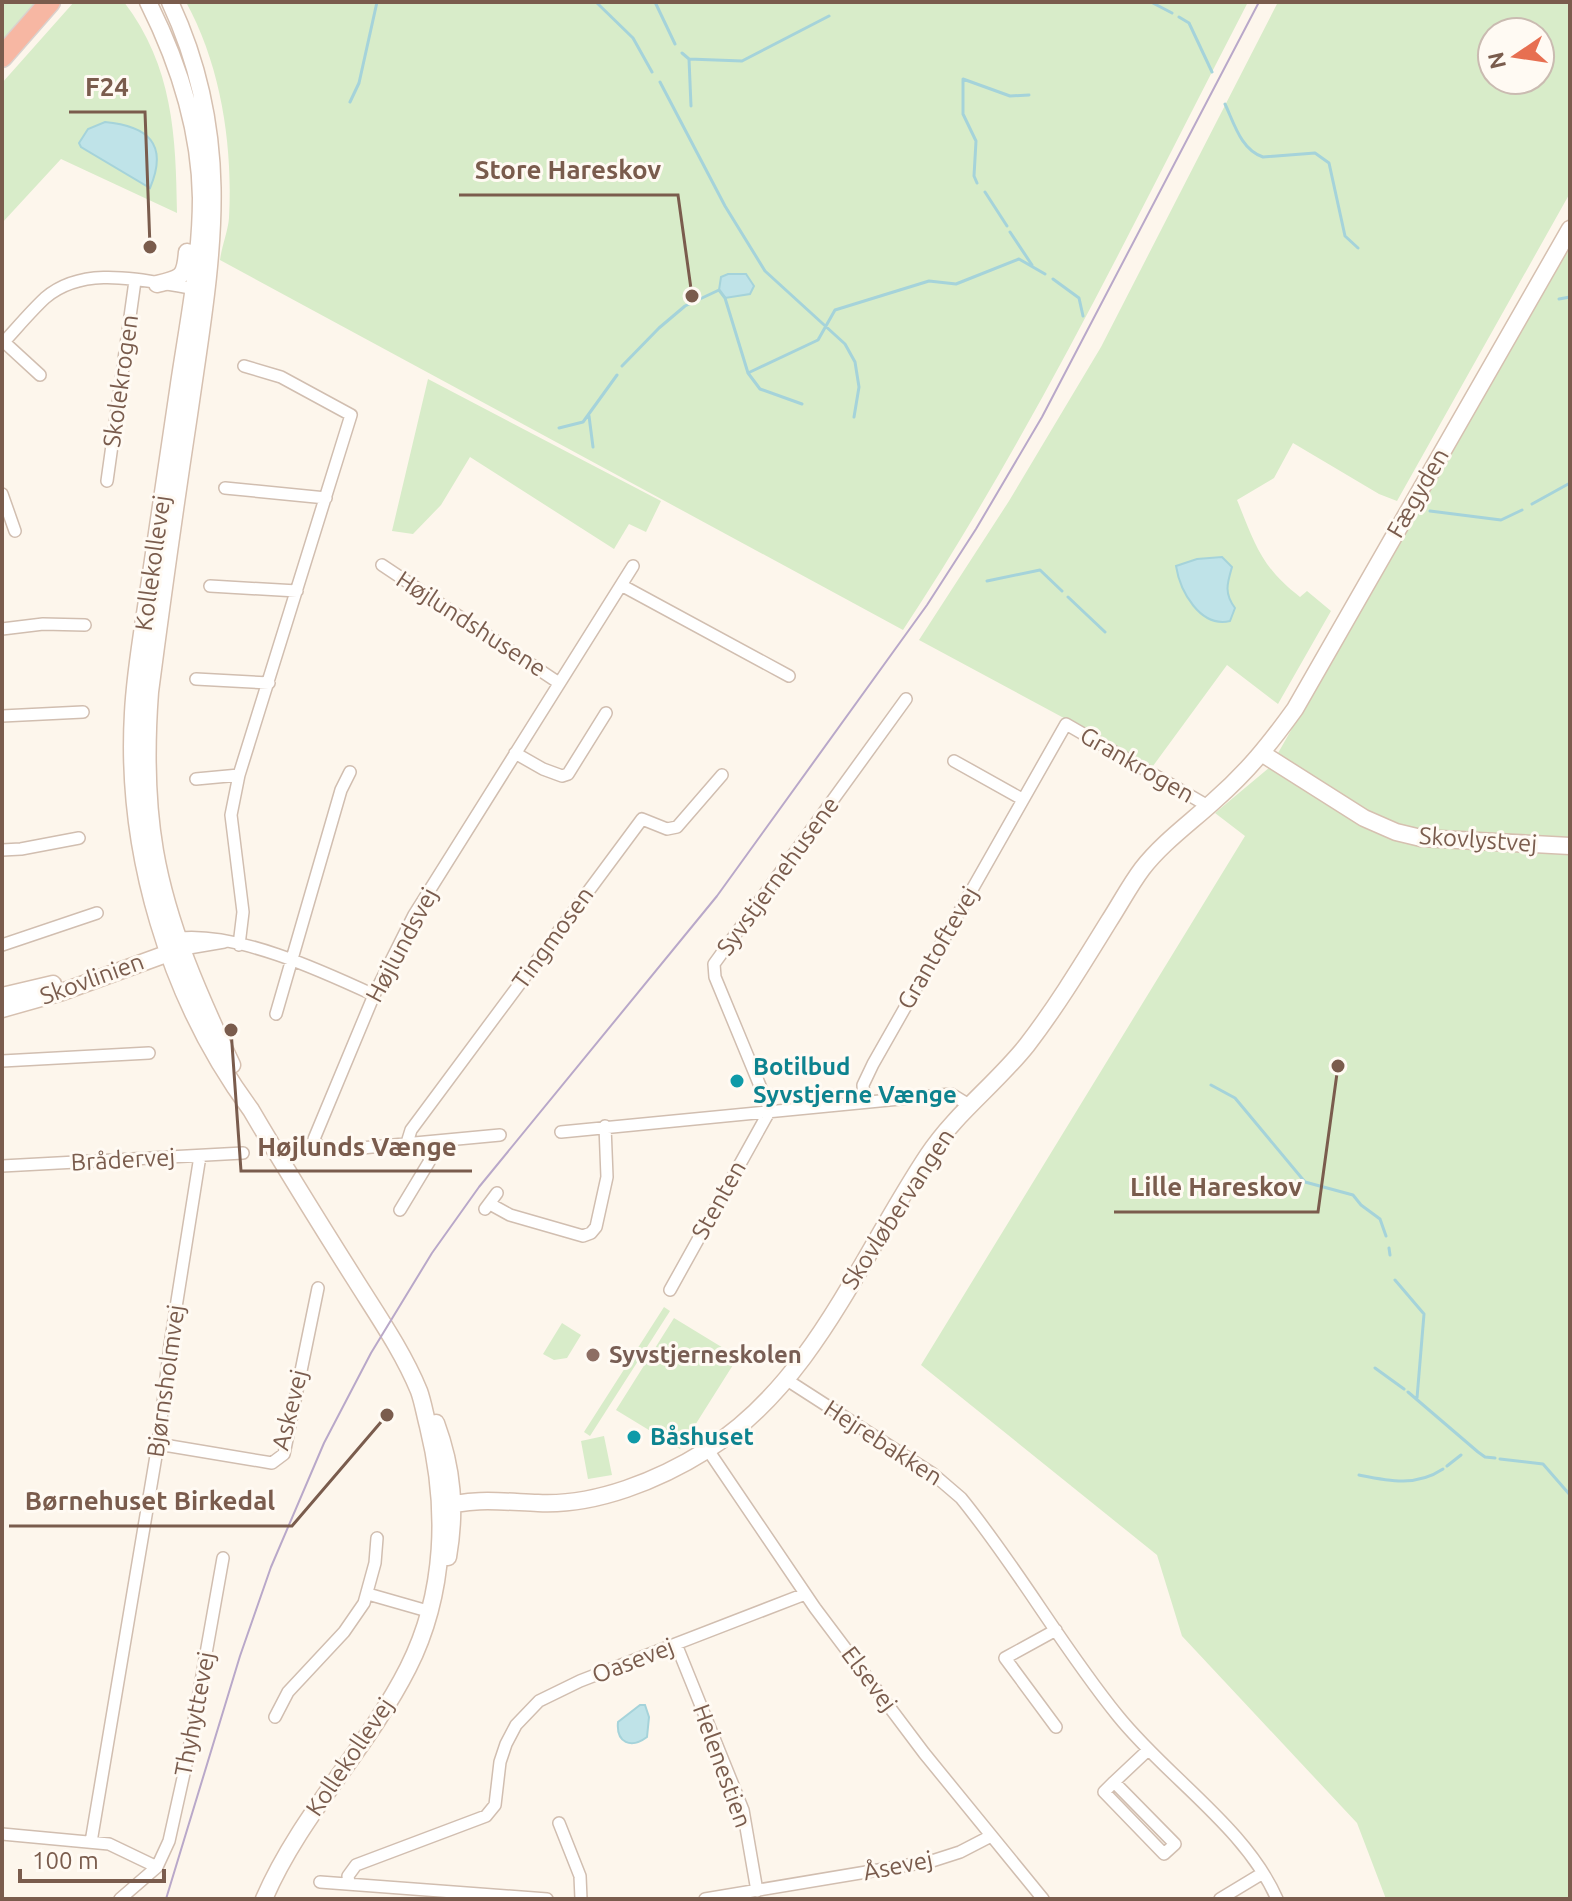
<svg xmlns="http://www.w3.org/2000/svg" width="1572" height="1901" viewBox="0 0 1572 1901" font-family="Ubuntu,sans-serif">
  <style>
    .green { fill: #d8ecc9; fill-rule: evenodd }
    .water { fill: #bfe3e8; stroke: #a5d3da; stroke-width: 2 }
    .lines { fill: none; stroke-linecap: round; stroke-linejoin: round }
    .stream { stroke: #a5d3da; stroke-width: 3 }
    .street-casing { stroke: #d1beb0; stroke-width: 14 }
    .secondary-casing { stroke: #d6c0b0; stroke-width: 19 }
    .highway-casing { stroke: #dad1cd; stroke-width: 23 }
    .street { stroke: #fff; stroke-width: 11 }
    .secondary { stroke: #fff; stroke-width: 16 }
    .highway { stroke: #f7b7a3; stroke-width: 20 }
    .tram { stroke: #b9a8c9; stroke-width: 2 }
    .culture-dot { fill: #0f9aa8; stroke: #fffaf3; stroke-width: 3 }
    .education-dot { fill: #8d6e63; stroke: #fffaf3; stroke-width: 3 }
    .labels { text-anchor: middle; stroke-width: 6; stroke-linejoin: round; paint-order: stroke }
    .street-label { font-size: 24px; fill: #7a5c4d; stroke: #fffaf3 }
    .culture-label { font-size: 24px; font-weight: bold; fill: #0d838f; stroke: #fffaf3; text-anchor: start }
    .education-label { font-size: 24px; font-weight: bold; fill: #785e54; stroke: #fffaf3; text-anchor: start }
    .leader { fill: none; stroke: #7a5c4d; stroke-width: 3 }
    .callout-dot { fill: #7a5c4d; stroke: #fffaf3; stroke-width: 3 }
    .callout-label { font-size: 26px; text-anchor: middle; font-weight: bold; fill: #7a5c4d; stroke: #fffaf3; stroke-width: 6; stroke-linejoin: round; paint-order: stroke }
  </style>
  <rect width="100%" height="100%" fill="#fdf6ec"/>
  <path class="green" d="M2 2H43L2 53Z
    M74 2H124C173 66 176 136 177 213L61 159 2 223V83Z
    M186 2H1248C1138 214 1035 430 903 630L220 260C222 245 228 231 229 218 233 145 221 66 186 2Z
    M1278 2H1570V193L1397 501 1379 494 1293 443 1274 478 1237 500C1255 544 1261 567 1300 597L1307 591 1331 611 1278 704 1227 665 1153 766 919 640 1009 501 1101 347ZM1492 32H1540V80H1492Z
    M1570 244V1899H1386L1357 1823 1182 1636 1157 1555 921 1365 1245 836 1215 813 1270 767Z
    M428 379 661 501 646 532 629 524 614 549 470 457 441 505 413 534 392 531Z
    M664 1307 670 1311 590 1436 584 1432Z
    M674 1318 738 1357 680 1449 616 1410Z
    M562 1323 581 1335 567 1358 554 1360 543 1354Z
    M604 1436 612 1475 588 1479 581 1441Z"/>
  <path class="water" d="M105 122C147 126 169 143 150 188L81 147 79 143 88 129Z
    M728 274H746L754 286 750 294 725 298 719 290 721 277Z
    M1222 557 1232 567C1227 584 1224 593 1235 608L1230 621C1200 628 1180 591 1176 566L1197 559Z
    M640 1705H645L649 1717 647 1737C631 1749 616 1743 618 1722Z"/>
  <g class="lines">
    <path class="stream" d="M596 2 633 38 652 72
      M655 2 675 44
      M1151 2 1172 13
      M1179 17 1189 23 1212 72
      M682 53 689 59 742 61 829 16
      M689 59 691 106
      M660 82 725 206 765 271 845 344 855 362 859 387 854 417
      M350 102 359 83 377 2
      M1225 104C1234 123 1241 150 1263 157L1315 153 1329 163 1345 236 1358 248
      M977 183 974 176 976 141 963 114V79L1010 96 1029 95
      M985 192 1007 226
      M1010 232 1032 265
      M1053 279 1079 298 1083 316
      M1559 299 1570 297
      M622 366 659 328 685 306 719 290 725 298 748 373 818 340 835 310 929 281 956 284 1019 259 1045 274
      M748 373 760 389 802 404
      M589 416 593 447
      M559 428 583 422 617 375
      M1532 504 1570 483
      M1430 511 1501 520 1522 510
      M987 581 1040 570 1062 591
      M1068 597 1105 632
      M1211 1085 1235 1098 1305 1182 1353 1195 1361 1205 1380 1219 1386 1236
      M1389 1248 1390 1255
      M1395 1280 1424 1314 1417 1398
      M1375 1368 1404 1389
      M1408 1392 1478 1452 1485 1457 1495 1458
      M1500 1459 1543 1464 1570 1495
      M1447 1466 1461 1455
      M1359 1475C1389 1481 1416 1487 1443 1469"/>
    <g class="street-casing">
      <path id="street" d="M4 342 40 375
        M2 344C16 329 30 312 45 298 87 262 149 283 198 289
        M107 481 135 281
        M225 488 326 498
        M2 494 15 531
        M382 565 559 683
        M621 585 789 676
        M210 586 297 591
        M2 629 43 624 85 625
        M196 679 269 683
        M2 716 83 712
        M515 753 543 769 562 776 568 774 606 713
        M954 761 1022 799
        M196 779 239 775
        M2 850 21 849 79 838
        M179 938C237 932 320 970 374 995
        M2 945 97 913
        M239 945 243 912 231 815 239 775 351 415 281 377 244 366
        M183 949 224 942
        M276 1014 341 790 350 772
        M2 1061 149 1053
        M864 1101 863 1085 873 1064 1066 724 1208 806
        M561 1132 951 1094 969 1105
        M500 1135 340 1150 319 1147 314 1139 374 995 414 915 633 566
        M406 1146 411 1130 642 819 667 829 677 827 722 775
        M2 1166 243 1153
        M490 1204 510 1215 583 1236 591 1233 596 1227 607 1177 605 1126
        M485 1209 497 1193
        M400 1210 429 1162 431 1143
        M670 1290 770 1110 715 977 714 964 906 699
        M787 1380 933 1474 961 1498C1018 1568 1062 1647 1118 1716 1167 1777 1246 1828 1277 1899
        M158 1444 272 1463 284 1454 318 1288
        M708 1450 815 1608 924 1753 1043 1899
        M368 1594 431 1612
        M676 1644 743 1810 757 1891
        M275 1717 288 1692 344 1632 364 1603 375 1563 377 1538
        M1056 1727 1005 1658 1056 1630
        M1114 1782 1104 1792 1164 1854 1175 1844 1114 1782 1148 1750
        M559 1823 580 1876 581 1899
        M2 1834 109 1844 157 1867
        M91 1842 158 1444 170 1345 200 1156
        M320 1882 547 1899
        M349 1883 348 1876 356 1865 486 1816 495 1805 500 1762 506 1744 516 1725 539 1701 580 1681 805 1594
        M120 1899 157 1867 169 1841 187 1760 223 1558
        M705 1899 932 1861 960 1852 991 1836
        M1220 1899 1263 1873"/>
    </g>
    <g class="secondary-casing">
      <path id="secondary" d="M148 2C178 62 200 130 201 198 201 260 188 323 179 384 169 452 159 520 149 587 143 629 135 671 133 713 125 851 169 999 251 1110 285 1168 320 1224 356 1281 378 1316 403 1352 419 1391 423 1402 425 1415 428 1426 448 1507 446 1593 408 1668 367 1749 300 1815 264 1899
        M170 2C237 145 210 266 189 415 175 507 162 600 150 692 146 746 146 799 155 851 168 926 200 997 232 1065
        M157 284C182 278 185 277 187 252
        M1263 754 1364 818 1396 832 1421 838 1570 846
        M2 996 53 984
        M2 1009 62 992 177 950
        M436 1423C453 1469 456 1510 448 1557
        M441 1508C471 1497 507 1502 538 1503 596 1506 659 1480 707 1450 814 1382 860 1257 928 1155 955 1114 996 1084 1027 1045 1057 1006 1083 963 1109 921 1120 904 1130 885 1142 869 1162 843 1190 823 1214 801 1248 771 1269 745 1295 709L1570 229"/>
    </g>
    <g class="highway-casing">
      <path id="highway" d="M2 57 50 2"/>
    </g>
    <use href="#street" class="street"/>
    <use href="#secondary" class="secondary"/>
    <use href="#highway" class="highway"/>
    <path class="tram" d="M166 1899 240 1656 271 1567 324 1443 371 1353 432 1253 479 1187 717 896 927 605 976 529 1042 417 1259 2"/>
  </g>
  <g class="culture-dot">
    <circle cx="737" cy="1081" r="8"/>
    <circle cx="634" cy="1437" r="8"/>
  </g>
  <circle class="education-dot" cx="593" cy="1355" r="8"/>
  <g class="labels">
    <g class="street-label">
      <text transform="translate(121 381) rotate(-82)" y="8">Skolekrogen</text>
      <text transform="translate(1418 493) rotate(-60)" y="8">Fægyden</text>
      <text transform="translate(153 563) rotate(-82)" y="8">Kollekollevej</text>
      <text transform="translate(471 624) rotate(33)" y="8">Højlundshusene</text>
      <text transform="translate(1137 765) rotate(30)" y="8">Grankrogen</text>
      <text transform="translate(1478 840) rotate(4)" y="8">Skovlystvej</text>
      <text transform="translate(778 876) rotate(-54)" y="8">Syvstjernehusene</text>
      <text transform="translate(553 938) rotate(-54)" y="8">Tingmosen</text>
      <text transform="translate(402 945) rotate(-62)" y="8">Højlundsvej</text>
      <text transform="translate(938 948) rotate(-60)" y="8">Grantoftevej</text>
      <text transform="translate(92 979) rotate(-20)" y="8">Skovlinien</text>
      <text transform="translate(123 1160) rotate(-3)" y="8">Brådervej</text>
      <text transform="translate(719 1200) rotate(-61)" y="8">Stenten</text>
      <text transform="translate(898 1209) rotate(-57)" y="8">Skovløbervangen</text>
      <text transform="translate(166 1381) rotate(-82)" y="8">Bjørnsholmvej</text>
      <text transform="translate(290 1410) rotate(-76)" y="8">Askevej</text>
      <text transform="translate(883 1443) rotate(33)" y="8">Hejrebakken</text>
      <text transform="translate(633 1661) rotate(-21)" y="8">Oasevej</text>
      <text transform="translate(869 1679) rotate(53)" y="8">Elsevej</text>
      <text transform="translate(195 1714) rotate(-79)" y="8">Thyhyttevej</text>
      <text transform="translate(350 1757) rotate(-56)" y="8">Kollekollevej</text>
      <text transform="translate(722 1766) rotate(70)" y="8">Helenestien</text>
      <text transform="translate(898 1866) rotate(-11)" y="8">Åsevej</text>
    </g>
    <g class="culture-label">
      <text x="753" y="1075">Botilbud<tspan x="753" dy="28">Syvstjerne Vænge</tspan></text>
      <text x="650" y="1445">Båshuset</text>
    </g>
    <g class="education-label">
      <text x="609" y="1363">Syvstjerneskolen</text>
    </g>
  </g>
  <path class="leader" d="M150 247L145 112H69M692 296L678 195H459M231 1030L241 1171H472M1338 1066L1318 1212H1114M387 1415L292 1526H9"/>
  <g class="callout-dot">
    <circle cx="150" cy="247" r="8"/>
    <circle cx="692" cy="296" r="8"/>
    <circle cx="231" cy="1030" r="8"/>
    <circle cx="1338" cy="1066" r="8"/>
    <circle cx="387" cy="1415" r="8"/>
  </g>
  <g class="callout-label">
    <text x="107" y="96">F24</text>
    <text x="568" y="179">Store Hareskov</text>
    <text x="357" y="1156">Højlunds Vænge</text>
    <text x="1216" y="1196">Lille Hareskov</text>
    <text x="150" y="1510">Børnehuset Birkedal</text>
  </g>
  <rect width="1572" height="1901" fill="none" stroke="#7a5c4d" stroke-width="8"/>
  <g transform="translate(1516 56) rotate(257)"><circle r="38" fill="#fffaf3" stroke="#cabbb1" stroke-width="2"/>
  <path d="M0-6L14 30L0 20L-14 30Z" fill="#e76f51"/>
  <text y="-12" font-size="22" font-weight="bold" text-anchor="middle" fill="#7a5c4d">N</text>
  </g>
  <path d="M20 1869v12h144v-12" fill="none" stroke="#7a5c4d" stroke-width="4"/>
  <text x="32" y="1869" font-size="24" fill="#7a5c4d" stroke="#fffaf3" stroke-width="6" paint-order="stroke">100 m</text>
</svg>
